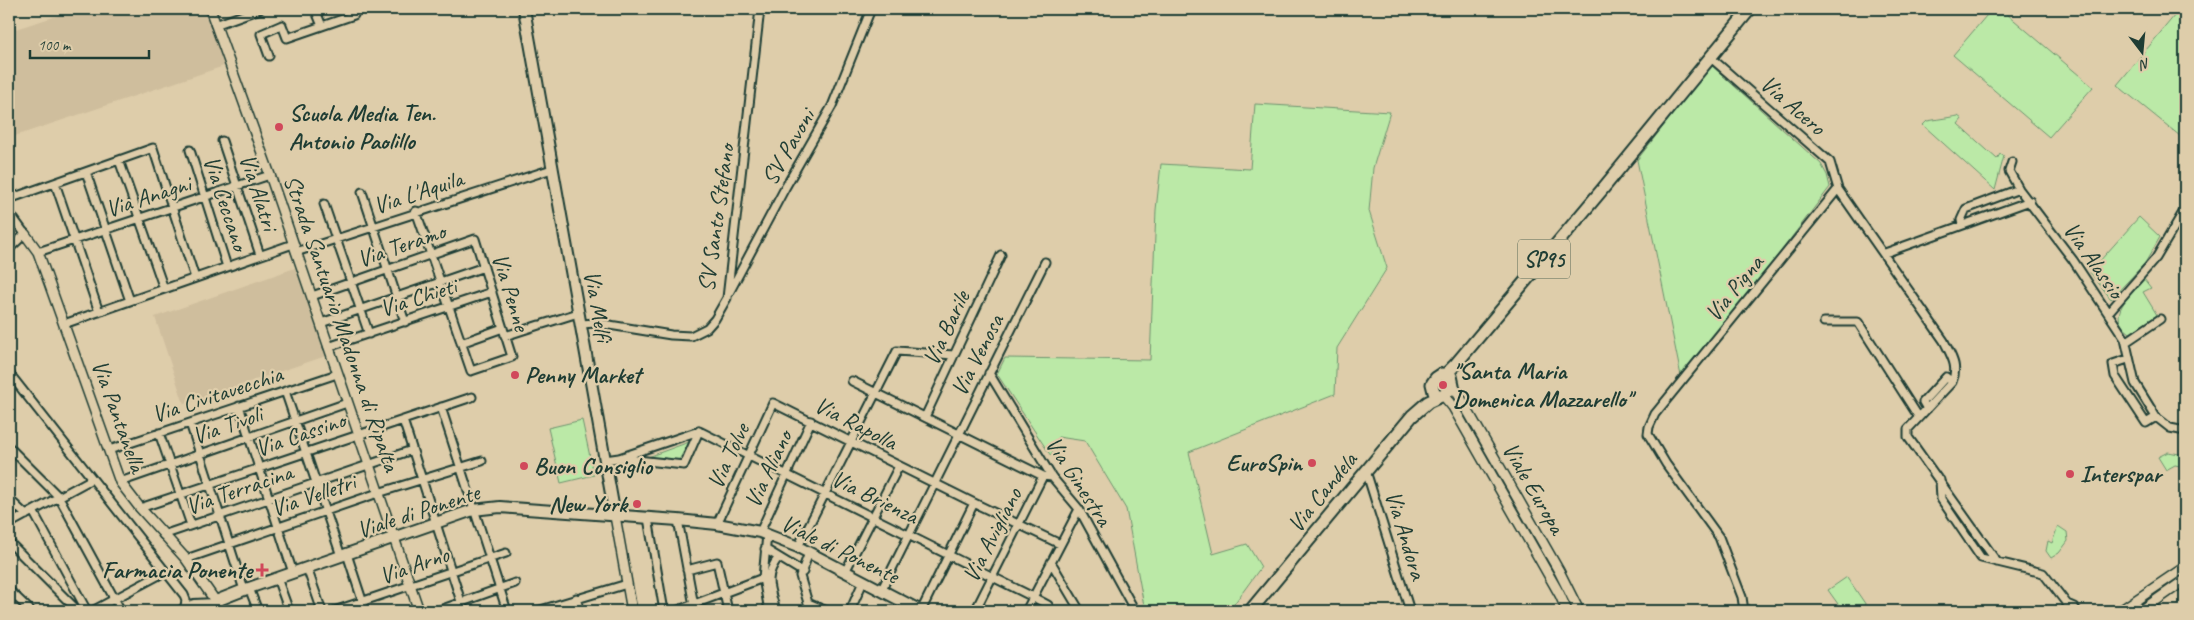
<svg xmlns="http://www.w3.org/2000/svg" width="2194" height="620" viewBox="0 0 2194 620" font-family="Caveat,sans-serif">
  <style>
    .built { fill: #cfbe9d }
    .green { fill: #bbe9a7; stroke: #6d936e }
    .lines { fill: none; stroke-linecap: round; stroke-linejoin: round }
    .minor-casing { stroke: #1f3d34; stroke-width: 11 }
    .tertiary-casing { stroke: #1f3d34; stroke-width: 12 }
    .secondary-casing { stroke: #1f3d34; stroke-width: 14 }
    .primary-casing { stroke: #1f3d34; stroke-width: 15 }
    .minor { stroke: #decdaa; stroke-width: 7 }
    .tertiary { stroke: #decdaa; stroke-width: 9 }
    .secondary { stroke: #decdaa; stroke-width: 10 }
    .primary { stroke: #decdaa; stroke-width: 11 }
    .poi-dot { fill: #d1495b; stroke: #decdaa; stroke-width: 2 }
    .labels { text-anchor: middle; stroke-width: 4.5; stroke-linejoin: round; paint-order: stroke }
    .shield { fill: #decdaa; stroke: #586857; stroke-width: 1 }
    .shield-label { font-size: 22px; font-weight: bold; fill: #1f3d34 }
    .street-label { font-size: 24px; fill: #1f3d34; stroke: #decdaa }
    .poi-label { font-size: 24px; font-weight: bold; fill: #1f3d34; stroke: #decdaa; text-anchor: start }
  </style>
  <rect width="100%" height="100%" fill="#decdaa"/>
  <filter id="ink" filterUnits="userSpaceOnUse"><feTurbulence type="fractalNoise" baseFrequency=".02" numOctaves="2"/><feDisplacementMap in="SourceGraphic" scale="10" xChannelSelector="R" yChannelSelector="G"/><feConvolveMatrix kernelMatrix="1 2 1 2 8 2 1 2 1" color-interpolation-filters="sRGB"/></filter>
  <g filter="url(#ink)">
    <path class="built" d="M79 9H205L224 66 9 138V31Z
      M295 268 326 356 184 404 155 317Z"/>
    <path class="green" d="M1992 9H2001L2093 87 2049 137 1953 55Z
      M2180 9 2185 12V140L2117 85Z
      M1711 65 1821 164 1827 175 1830 187 1682 381 1637 160Z
      M1255 104 1390 112 1373 168 1369 211 1387 268 1337 348 1335 394 1189 452 1213 554 1247 544 1261 567 1229 611H1145L1126 509 1085 441 1058 437 1051 456 997 374 1005 358 1150 360 1156 210 1161 164 1250 169Z
      M1958 116 1962 119 1958 124 1997 159 2000 154 2004 156 1995 190 1923 125 1927 121Z
      M2139 217 2160 237 2145 263 2111 299 2090 272Z
      M2144 279 2151 288 2143 292 2157 315 2130 333C2104 315 2131 295 2144 279Z
      M582 420 594 475 561 483 548 428Z
      M689 442 679 460 648 457Z
      M2168 452 2185 455V467L2175 465 2166 470 2158 457Z
      M2058 526 2067 532 2068 541 2059 553 2051 558 2046 551 2048 541 2052 543Z
      M1847 577 1870 611H1843L1828 590Z"/>
    <g class="lines">
      <g class="minor-casing">
        <path id="minor" d="M315 9 322 26
          M215 25 260 9
          M269 56 261 34 282 25 287 38 354 15 352 9
          M1710 57 1830 162 1838 189 1944 341C1951 356 1959 366 1952 382L1908 429V437L1997 562
          M222 141 260 255
          M190 150 227 267
          M119 160 164 289
          M2012 162 2009 171 2019 189 2073 260 2125 339 2135 383 2156 417 2170 428 2185 431
          M86 172 130 301
          M55 183 99 312
          M362 192 405 322
          M9 199 153 148 195 278
          M324 204 369 334
          M9 212 25 234 9 249
          M1962 225 1961 220 1966 209 2019 189
          M38 252 270 175
          M296 252 552 169
          M1885 253 2030 201
          M729 293 785 188 832 106 871 9
          M312 296C366 277 421 258 475 239L512 357 471 371 416 211
          M2108 313 2156 258 2185 209
          M1824 322H1858L1918 416
          M321 323 484 267
          M64 324 293 244
          M543 324 578 313
          M580 324 597 323 671 335 691 336 707 328 715 319 727 298 760 9
          M505 336 539 325
          M2126 342 2160 319
          M461 343 503 328
          M328 347 492 292
          M2128 359 2113 364 2115 376 2146 423 2156 417
          M9 373 184 595 186 600 185 606
          M989 373 1052 477 1079 509 1135 611
          M852 381 1043 476 1052 477
          M285 391 341 556
          M239 406 293 573
          M441 407 507 611
          M1927 409 1923 402 1946 377 1952 382
          M925 417 1001 255
          M403 420 464 611
          M190 423 244 590
          M699 431 1033 597 1048 605 1051 611
          M159 433 191 525
          M9 447 59 497 121 611
          M109 450 337 374
          M619 458 684 465 699 431
          M605 460 619 458 699 431
          M1366 471 1410 611
          M1940 480 1941 499 1981 558 2043 573 2067 604 2074 607 2077 611
          M120 482 347 403
          M9 499 26 515
          M140 508 472 397
          M33 511 87 611
          M648 518 664 611
          M678 520 695 611
          M9 524 92 479
          M717 524 773 403 974 503 1060 544
          M760 532 811 421
          M767 534 763 578 769 611
          M163 535 412 450
          M9 542 78 611
          M798 547 897 351 954 355
          M765 549 803 572
          M809 553 800 576 808 603 827 611
          M347 554 363 603
          M186 559 378 493 482 461
          M1051 562 1080 611
          M307 568 322 611
          M687 570 717 562 728 611
          M845 572 899 466
          M277 578 289 611
          M249 588 258 611
          M9 590 31 611
          M881 591 1045 262
          M576 598 580 611
          M92 611 165 572
          M334 611 506 553
          M437 611 515 583
          M537 611 627 584
          M676 611 763 578
          M776 611C770 588 763 578 778 558
          M850 611 863 582
          M921 611 974 503
          M975 611 1043 476
          M1026 611 1079 509
          M1744 611 1742 597 1719 537 1666 464 1648 434 1649 427 1655 414 1838 189"/>
      </g>
      <g class="tertiary-casing">
        <path id="tertiary" d="M210 9 270 175 419 611
          M25 234 38 252 120 482 140 508 186 559 214 599
          M1453 385 1559 571 1579 611
          M1443 395 1453 407 1560 595 1567 611
          M615 516 632 611
          M2120 611 2185 567
          M2141 611 2185 580"/>
      </g>
      <g class="secondary-casing">
        <path id="secondary" d="M524 9 615 516
          M182 611 194 605 215 604 216 601 249 588 473 510 500 507 678 520 717 524 760 532 798 547 921 611"/>
      </g>
      <g class="primary-casing">
        <path id="primary" d="M1442 374 1451 376 1453 385 1447 393 1439 396 1434 392 1432 384 1436 378Z
          M1446 374 1455 365 1601 191 1750 9
          M1250 611 1412 416 1428 402 1441 396"/>
      </g>
      <use href="#minor" class="minor"/>
      <use href="#tertiary" class="tertiary"/>
      <use href="#secondary" class="secondary"/>
      <use href="#primary" class="primary"/>
    </g>
  </g>
  <g class="poi-dot">
    <circle cx="279" cy="127" r="5"/>
    <circle cx="515" cy="375" r="5"/>
    <circle cx="1443" cy="385" r="5"/>
    <circle cx="1312" cy="463" r="5"/>
    <circle cx="524" cy="466" r="5"/>
    <circle cx="2070" cy="474" r="5"/>
    <circle cx="637" cy="504" r="5"/>
    <path d="M259.5 562.5h5v5h5v5h-5v5h-5v-5h-5v-5h5z"/>
  </g>
  <g class="labels">
    <rect class="shield" x="1518" y="239.5" width="52" height="39" rx="4"/>
    <g class="shield-label">
      <text x="1544" y="267">SP95</text>
    </g>
    <g class="street-label">
      <text transform="translate(1793 105) rotate(41)" y="8">Via Acero</text>
      <text transform="translate(788 147) rotate(-60)" y="8">SV Pavoni</text>
      <text transform="translate(259 192) rotate(72)" y="8">Via Alatri</text>
      <text transform="translate(418 192) rotate(-18)" y="8">Via L'Aquila</text>
      <text transform="translate(148 196) rotate(-18)" y="8">Via Anagni</text>
      <text transform="translate(226 203) rotate(72)" y="8">Via Ceccano</text>
      <text transform="translate(716 218) rotate(-82)" y="8">SV Santo Stefano</text>
      <text transform="translate(401 245) rotate(-19)" y="8">Via Teramo</text>
      <text transform="translate(2094 260) rotate(55)" y="8">Via Alassio</text>
      <text transform="translate(1734 288) rotate(-51)" y="8">Via Pigna</text>
      <text transform="translate(511 292) rotate(73)" y="8">Via Penne</text>
      <text transform="translate(418 297) rotate(-18)" y="8">Via Chieti</text>
      <text transform="translate(598 306) rotate(80)" y="8">Via Melfi</text>
      <text transform="translate(342 323) rotate(71)" y="8">Strada Santuario Madonna di Ripalta</text>
      <text transform="translate(946 328) rotate(-65)" y="8">Via Barile</text>
      <text transform="translate(977 355) rotate(-63)" y="8">Via Venosa</text>
      <text transform="translate(217 394) rotate(-18)" y="8">Via Civitavecchia</text>
      <text transform="translate(119 416) rotate(70)" y="8">Via Pantanella</text>
      <text transform="translate(856 423) rotate(27)" y="8">Via Rapolla</text>
      <text transform="translate(227 425) rotate(-19)" y="8">Via Tivoli</text>
      <text transform="translate(300 434) rotate(-19)" y="8">Via Cassino</text>
      <text transform="translate(728 456) rotate(-65)" y="8">Via Tolve</text>
      <text transform="translate(768 469) rotate(-65)" y="8">Via Aliano</text>
      <text transform="translate(1079 481) rotate(57)" y="8">Via Ginestra</text>
      <text transform="translate(1534 488) rotate(60)" y="8">Viale Europa</text>
      <text transform="translate(239 489) rotate(-19)" y="8">Via Terracina</text>
      <text transform="translate(1322 492) rotate(-51)" y="8">Via Candela</text>
      <text transform="translate(313 495) rotate(-19)" y="8">Via Velletri</text>
      <text transform="translate(875 497) rotate(26)" y="8">Via Brienza</text>
      <text transform="translate(418 511) rotate(-18)" y="8">Viale di Ponente</text>
      <text transform="translate(992 535) rotate(-63)" y="8">Via Avigliano</text>
      <text transform="translate(1406 535) rotate(73)" y="8">Via Andora</text>
      <text transform="translate(840 549) rotate(26)" y="8">Viale di Ponente</text>
      <text transform="translate(414 565) rotate(-19)" y="8">Via Arno</text>
    </g>
    <g class="poi-label">
      <text x="289" y="121">Scuola Media Ten.<tspan x="289" dy="28">Antonio Paolillo</tspan></text>
      <text x="1453" y="379">"Santa Maria<tspan x="1453" dy="28">Domenica Mazzarello"</tspan></text>
      <text x="525" y="383">Penny Market</text>
      <text x="1302" y="471" text-anchor="end">EuroSpin</text>
      <text x="534" y="474">Buon Consiglio</text>
      <text x="2080" y="482">Interspar</text>
      <text x="627" y="512" text-anchor="end">New York</text>
      <text x="252" y="578" text-anchor="end">Farmacia Ponente</text>
    </g>
  </g>
  <rect width="2194" height="620" fill="none" stroke="#decdaa" stroke-width="30"/>
  <rect x="15" y="15" width="2164" height="590" fill="none" stroke="#1f3d34" stroke-width="2" filter="url(#ink)"/>
  <g transform="translate(2142 52) rotate(164)" stroke="#decdaa" stroke-width="4" paint-order="stroke">
  <path d="M0-4L9 19L0 12L-9 19Z" fill="#1f3d34"/>
  <text y="-8" font-size="14" font-weight="bold" text-anchor="middle" fill="#1f3d34">N</text>
  </g>
  <path d="M30 50v8h119v-8" fill="none" stroke="#1f3d34" stroke-width="2.5"/>
  <text x="38" y="50" font-size="15" fill="#1f3d34" stroke="#decdaa" stroke-width="4" paint-order="stroke">100 m</text>
</svg>
